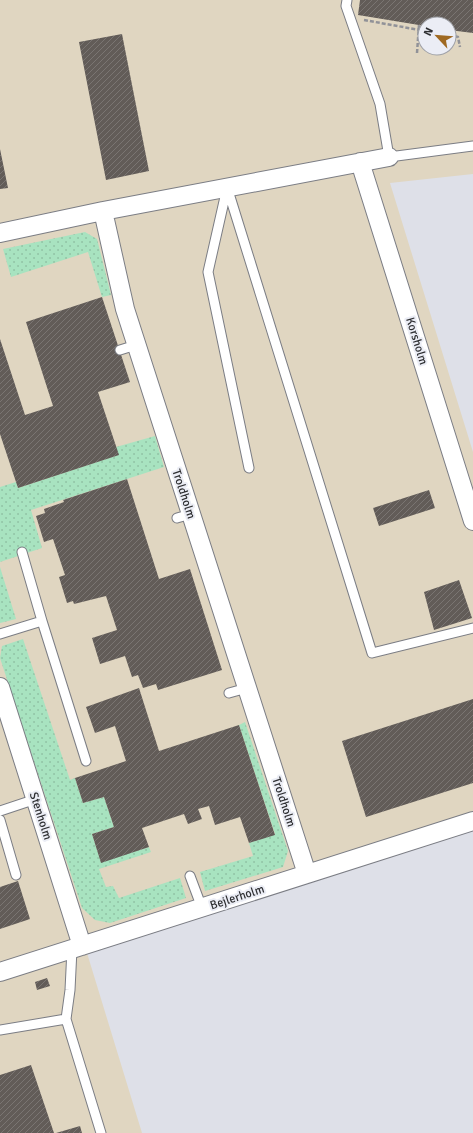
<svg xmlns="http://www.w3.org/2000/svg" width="473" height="1133" viewBox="0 0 473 1133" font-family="Signika,sans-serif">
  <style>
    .industrial { fill: #e0d6c1; fill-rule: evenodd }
    .grass { fill: url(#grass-dots) }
    .building { fill: url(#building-hatch) }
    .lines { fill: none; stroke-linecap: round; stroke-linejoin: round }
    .service-casing { stroke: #7b7d84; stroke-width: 11 }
    .minor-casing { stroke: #7b7d84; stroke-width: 20 }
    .path { stroke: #919298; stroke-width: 2.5; stroke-dasharray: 4 2; stroke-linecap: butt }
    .service { stroke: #fff; stroke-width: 9 }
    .minor { stroke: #fff; stroke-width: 18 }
    .labels { text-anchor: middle; stroke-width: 4; stroke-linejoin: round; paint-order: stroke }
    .street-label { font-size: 12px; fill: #2e2f32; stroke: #ebedf5 }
  </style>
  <defs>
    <pattern id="grass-dots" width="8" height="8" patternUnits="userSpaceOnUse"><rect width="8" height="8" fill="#a8e3c0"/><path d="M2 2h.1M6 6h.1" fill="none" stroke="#91c3a5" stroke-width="1.8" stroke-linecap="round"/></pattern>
    <pattern id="building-hatch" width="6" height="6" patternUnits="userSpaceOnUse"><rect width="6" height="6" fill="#625c58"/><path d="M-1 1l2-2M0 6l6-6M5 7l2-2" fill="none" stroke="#7a7572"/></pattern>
  </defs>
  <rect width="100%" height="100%" fill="#dee0e8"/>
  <path class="industrial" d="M0 0H473V174L390 183 473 452V825L87 953 142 1133H0ZM425 24H449V48H425Z"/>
  <path class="grass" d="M85 232 97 239 111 295 102 297 88 252 11 277 3 249Z
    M155 436 164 467 31 510 42 548 0 562V487L16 482 18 488 118 455 116 447Z
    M0 567 16 619 0 623Z
    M23 639 70 780 75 778 83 803 104 797 114 827 92 834 101 862 149 847 151 852 99 869 106 887 113 886 119 898 180 878 186 898 110 923 95 920 82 908 0 658 2 646Z
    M245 722 288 851 283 867 205 891 200 872 253 856 249 843 275 834 239 725Z"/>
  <path class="building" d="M360 0H473V33L449 30V24H425V26L358 15Z
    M122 34 149 171 106 180 79 42Z
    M0 149 8 188 0 189Z
    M102 297 130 382 98 392 119 455 18 488 0 434V339L25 415 53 406 26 322Z
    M127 479 159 579 190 569 222 670 158 690 156 684 143 688 138 675 132 677 125 656 100 664 92 638 117 630 106 596 74 604 73 601 67 603 59 577 65 575 53 539 44 542 36 516 45 513 44 509 64 502 63 500Z
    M429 490 435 508 379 526 373 508Z
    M459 580 472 618 434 630 424 592Z
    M139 688 159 751 239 725 275 835 249 843 240 817 215 825 209 806 198 809 202 819 188 824 184 814 142 828 149 847 101 863 92 834 114 827 104 797 83 803 75 778 126 761 115 726 95 733 86 707Z
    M473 699V783L366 817 342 741Z
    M18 881 30 919 0 929V887Z
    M47 978 50 986 37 990 35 982Z
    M31 1065 54 1133H0V1075Z
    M80 1126 82 1133H56Z"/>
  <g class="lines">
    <g class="service-casing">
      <path id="service" d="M347 0 346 6 380 104 389 157 473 146
        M227 187 372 653 473 628
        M227 188 208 272 249 468
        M120 350 136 345
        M177 518 191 514
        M42 621 86 761
        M0 634 42 621 22 552
        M229 693 247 688
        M0 811 36 799
        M0 820 16 875
        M190 876 202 908
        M72 949 70 990 66 1019 101 1133
        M0 1030 66 1019"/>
    </g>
    <g class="minor-casing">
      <path id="minor" d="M360 162 473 521
        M103 211 389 157
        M0 233 103 211 125 309 307 874
        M0 687 82 946
        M0 972 473 821"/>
    </g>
    <path class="path" d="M364 20 425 31
      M449 35 458 37 460 47
      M417 53 419 25"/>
    <use href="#service" class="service"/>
    <use href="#minor" class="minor"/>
  </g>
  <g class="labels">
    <g class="street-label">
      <text transform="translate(417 341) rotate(73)" y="4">Korsholm</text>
      <text transform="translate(184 494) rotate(72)" y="4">Troldholm</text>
      <text transform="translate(284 802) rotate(72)" y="4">Troldholm</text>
      <text transform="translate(41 816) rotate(72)" y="4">Stenholm</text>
      <text transform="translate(237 897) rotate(-18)" y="4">Bejlerholm</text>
    </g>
  </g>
  <g transform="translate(437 36) rotate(296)"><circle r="19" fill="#ebedf5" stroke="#9fa1a7"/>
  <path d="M0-3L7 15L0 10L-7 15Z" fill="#9f6922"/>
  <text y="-6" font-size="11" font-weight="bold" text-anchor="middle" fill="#2e2f32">N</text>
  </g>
</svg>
